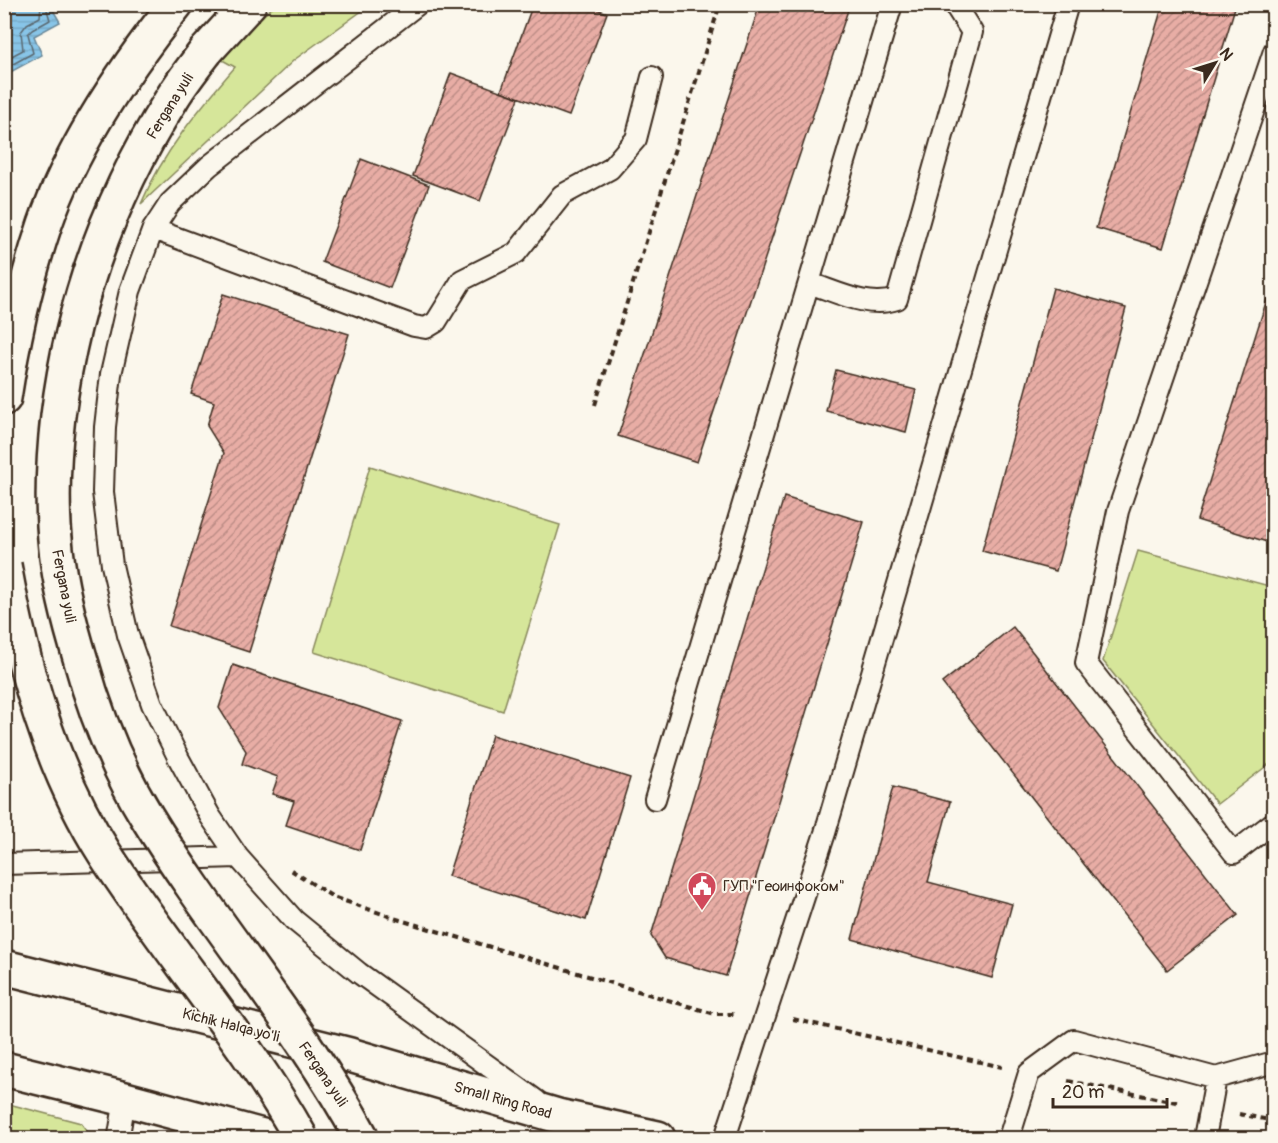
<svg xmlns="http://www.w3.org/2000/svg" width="1278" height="1143" viewBox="0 0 1278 1143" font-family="Pangolin,sans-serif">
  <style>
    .green { fill: #d6e69a; stroke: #88885c; stroke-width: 1.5 }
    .water { fill: url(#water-rules); stroke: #698797; stroke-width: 1.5 }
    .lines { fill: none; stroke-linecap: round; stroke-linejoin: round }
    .shore { stroke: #5a686f; stroke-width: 1.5 }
    .building { fill: url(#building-hatch); stroke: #3b2a1e; stroke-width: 1.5 }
    .service-casing { stroke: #3b2a1e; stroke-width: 24 }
    .primary-casing { stroke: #3b2a1e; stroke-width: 38 }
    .trunk-casing { stroke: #3b2a1e; stroke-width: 38 }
    .path { stroke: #3b2a1e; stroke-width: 4; stroke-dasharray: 6 4.5; stroke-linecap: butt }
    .service { stroke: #fbf7ec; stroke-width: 20 }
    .primary { stroke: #fbf7ec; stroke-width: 33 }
    .trunk { stroke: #fbf7ec; stroke-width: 33 }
    .primary-bridge-casing { stroke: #3b2a1e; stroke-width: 38; stroke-linecap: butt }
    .primary-bridge { stroke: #fbf7ec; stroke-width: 33 }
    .labels { text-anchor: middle; stroke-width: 4.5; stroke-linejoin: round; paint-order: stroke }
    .street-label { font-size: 15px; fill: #3b2a1e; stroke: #fbf7ec }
    .poi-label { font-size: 15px; fill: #3b2a1e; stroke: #fbf7ec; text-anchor: start }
  </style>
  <defs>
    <pattern id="water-rules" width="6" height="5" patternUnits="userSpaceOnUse" patternTransform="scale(1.5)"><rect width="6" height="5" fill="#88c5e8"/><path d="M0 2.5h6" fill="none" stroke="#76a9c7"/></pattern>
    <pattern id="building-hatch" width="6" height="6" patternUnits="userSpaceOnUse" patternTransform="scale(1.5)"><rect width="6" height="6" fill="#e8ada5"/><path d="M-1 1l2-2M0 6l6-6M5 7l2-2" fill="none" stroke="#bd8d86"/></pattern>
  </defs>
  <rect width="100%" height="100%" fill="#fbf7ec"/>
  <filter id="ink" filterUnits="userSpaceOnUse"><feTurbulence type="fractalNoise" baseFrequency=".0167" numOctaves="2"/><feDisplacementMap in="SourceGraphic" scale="12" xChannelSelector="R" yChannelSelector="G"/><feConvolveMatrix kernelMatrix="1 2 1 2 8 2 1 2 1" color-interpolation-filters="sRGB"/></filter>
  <g filter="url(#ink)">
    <path class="green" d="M275 5H370L294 60 141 204C163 152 199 109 235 67L217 57Z
      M370 466 560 525 503 711 314 652Z
      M1138 551 1273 587V761L1217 804 1103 661Z
      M5 1103 81 1123 92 1138H5Z"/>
    <path class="water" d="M5 4 64 5 53 10 60 22 34 36 42 55 5 75Z"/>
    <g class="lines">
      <path class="shore" d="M4 60 23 50 21 32 27 24 40 17 41 4
        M4 69 33 53 28 34 32 30 50 20 47 10 50 4"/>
    </g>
    <path class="building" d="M533 4H584L607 13 569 116 501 91Z
      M760 4H850L697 462 618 436Z
      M1163 4H1236L1163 248 1096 228Z
      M451 73 519 98 480 201 413 176Z
      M361 159 429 185 390 288 322 262Z
      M1053 288 1126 308 1056 571 982 551Z
      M223 294 349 334 249 652 169 626 224 453 207 426 214 402 191 394Z
      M1267 299 1274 300V522L1267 542 1197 520Z
      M836 370 916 390 906 432 826 411Z
      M784 497 864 522 726 976 665 958 651 936Z
      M1013 627 1238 915 1167 970 942 683Z
      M233 665 402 721 360 850 286 825 294 801 272 794 278 777 242 764 246 751 219 708Z
      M492 735 630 778 586 920 448 876Z
      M893 787 950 802 928 882 1012 904 992 978 852 939Z"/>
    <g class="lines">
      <g class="service-casing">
        <path id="service" d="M418 4 209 166 170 203 153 229 130 291 111 374 105 427 103 492 112 565 128 635 152 704 179 759 210 816 238 857 294 920 359 973 537 1101
          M1274 51 1118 511 1086 663 1234 853 1274 822
          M153 229 414 326 426 328 436 322 462 280 516 253 562 195 610 169 636 139 652 77
          M809 283C837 292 868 309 897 299L972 32 954 4
          M655 799 892 4
          M4 864 238 857
          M121 1138 119 1135 125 1099
          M725 1138 825 833 1068 4
          M1009 1138 1029 1073 1074 1040 1216 1078 1274 1062
          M1205 1138 1216 1078"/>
      </g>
      <g class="primary-casing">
        <path id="primary" d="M206 51 249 4
          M4 398C13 339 26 280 45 224 72 146 125 68 176 4"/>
      </g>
      <g class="trunk-casing">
        <path id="trunk" d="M4 967 350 1055 558 1116 658 1138
          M4 1069 125 1099 270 1138"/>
      </g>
      <path class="path" d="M595 405 720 4
        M291 870 333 897 400 920 715 1014H735
        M793 1019 1002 1067
        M1068 1081 1181 1103
        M1239 1114 1274 1121"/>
      <use href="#service" class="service"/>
      <use href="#primary" class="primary"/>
      <use href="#trunk" class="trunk"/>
      <g class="primary-bridge-casing">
        <path id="primary-bridge" d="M206 51C194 67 181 83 171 100 110 197 72 303 58 416 53 460 51 505 56 549 60 587 70 625 81 661 96 716 117 768 147 817 214 927 301 1025 362 1138
          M4 565C22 665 50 768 105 854 167 951 245 1038 301 1138"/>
      </g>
      <use href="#primary-bridge" class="primary-bridge"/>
    </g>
  </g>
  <defs>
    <g id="civic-pin" transform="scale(1.5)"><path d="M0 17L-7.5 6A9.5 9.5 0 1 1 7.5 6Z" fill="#d1495b" stroke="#fbf7ec"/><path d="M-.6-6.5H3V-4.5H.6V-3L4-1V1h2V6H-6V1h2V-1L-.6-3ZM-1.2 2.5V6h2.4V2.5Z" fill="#fff"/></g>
  </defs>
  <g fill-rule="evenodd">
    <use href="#civic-pin" x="702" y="886"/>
  </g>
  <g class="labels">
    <g class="street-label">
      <text transform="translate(170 106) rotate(-58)" y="5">Fergana yuli</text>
      <text transform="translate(64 586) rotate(79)" y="5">Fergana yuli</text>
      <text transform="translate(231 1025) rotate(14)" y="5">Kichik Halqa yo'li</text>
      <text transform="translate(323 1074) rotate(56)" y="5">Fergana yuli</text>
      <text transform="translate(503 1100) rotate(16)" y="5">Small Ring Road</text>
    </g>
    <g class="poi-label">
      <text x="723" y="891">ГУП "Геоинфоком"</text>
    </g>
  </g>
  <rect width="1278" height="1143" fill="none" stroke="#fbf7ec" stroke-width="24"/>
  <rect x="12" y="12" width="1254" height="1119" fill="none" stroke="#3b2a1e" stroke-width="2" filter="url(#ink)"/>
  <g transform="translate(1215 63) rotate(52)" stroke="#fbf7ec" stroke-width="4.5" paint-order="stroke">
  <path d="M0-4.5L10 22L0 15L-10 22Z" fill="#3b2a1e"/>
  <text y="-9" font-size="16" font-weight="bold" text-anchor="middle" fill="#3b2a1e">N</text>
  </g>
  <path d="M1053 1098v9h114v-9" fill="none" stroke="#3b2a1e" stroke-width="3"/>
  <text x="1062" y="1098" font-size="18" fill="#3b2a1e" stroke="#fbf7ec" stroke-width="4.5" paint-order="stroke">20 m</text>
</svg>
